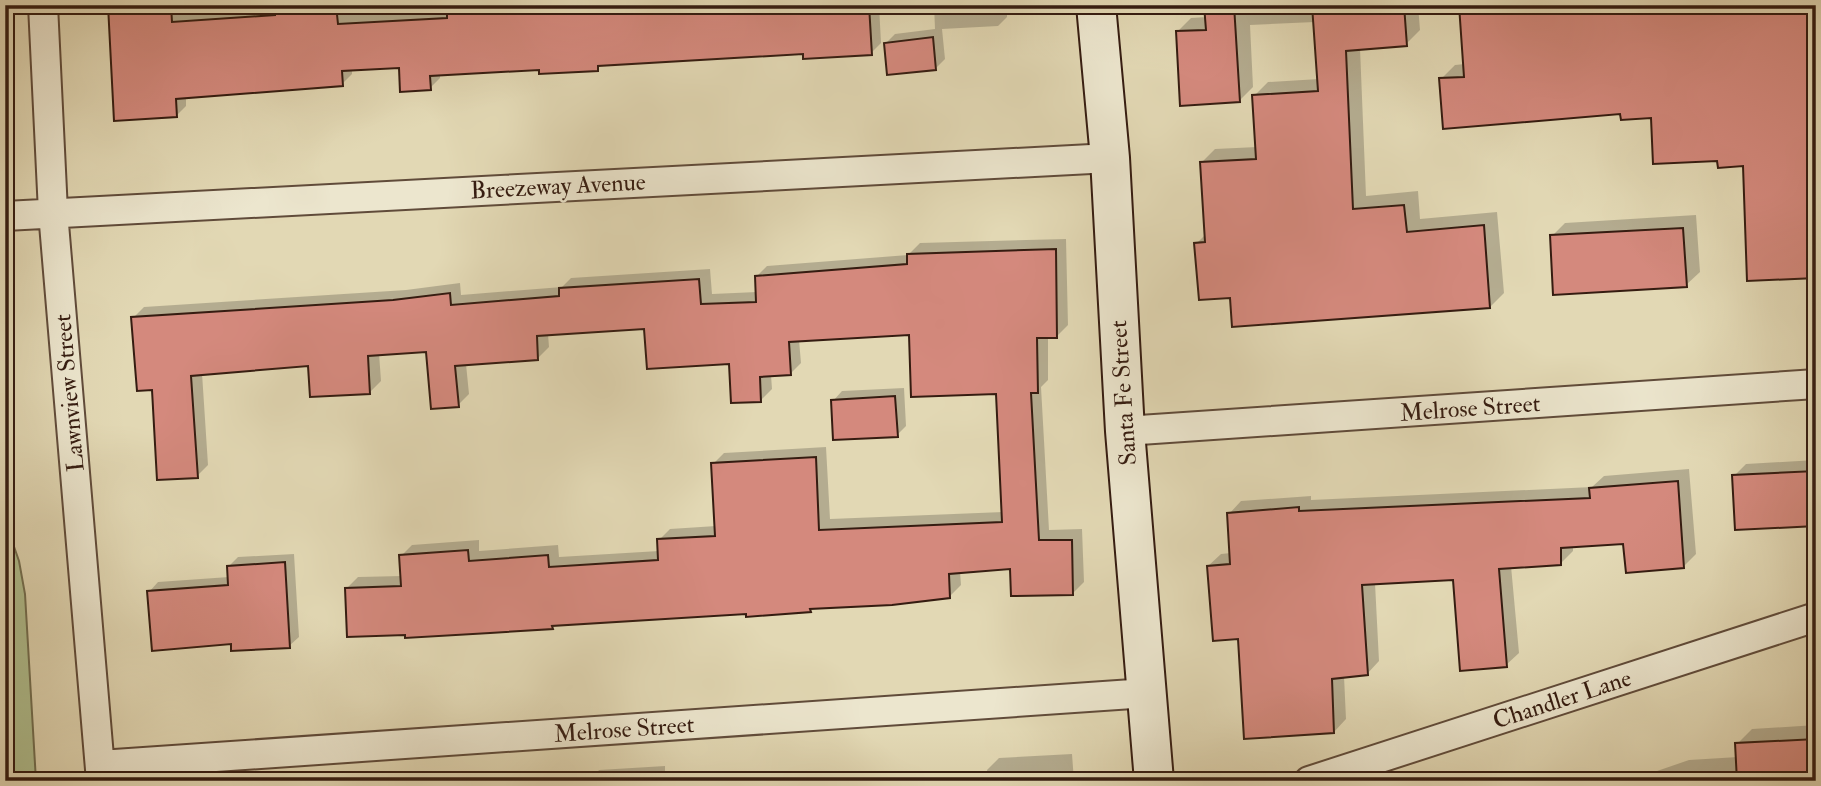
<svg xmlns="http://www.w3.org/2000/svg" width="1821" height="786" viewBox="0 0 1821 786" font-family="'IM FELL Double Pica',serif">
  <style>
    .green { fill: #b0bf8f; stroke: #726e50; stroke-width: 2 }
    .shadow { fill: #0003 }
    .building { fill: #d4897d; stroke: #351c11; stroke-width: 2 }
    .lines { fill: none; stroke-linecap: round; stroke-linejoin: round }
    .minor-casing { stroke: #604b3a; stroke-width: 32 }
    .secondary-casing { stroke: #351c11; stroke-width: 42 }
    .minor { stroke: #ece6ce; stroke-width: 28 }
    .secondary { stroke: #ece6ce; stroke-width: 38 }
    .labels { text-anchor: middle; stroke-width: 5; stroke-linejoin: round; paint-order: stroke }
    .street-label { font-size: 24px; fill: #351c11; stroke: #ece6ce }
  </style>
  <rect width="100%" height="100%" fill="#e2d8b4"/>
  <filter id="stains"><feTurbulence type="fractalNoise" baseFrequency=".00286" numOctaves="4"/><feColorMatrix values="0 0 0 0 .2 0 0 0 0 .09 0 0 0 0 .02 0 0 0 .5 -.17"/></filter>
  <radialGradient id="worn" r=".72"><stop offset=".6" stop-color="#630" stop-opacity="0"/><stop offset="1" stop-color="#630" stop-opacity=".3"/></radialGradient>
  <path class="green" d="M5 521 19 561 25 594 36 781H5Z"/>
  <path class="shadow" d="M109 5H183V13L278 5H346L347 15 449 10 448 5H879L881 43 871 53 805 52 602 64 597 69 541 68 440 74V78L430 88 400 66 352 69V74L342 84 186 96V106L176 116Z
    M934 5H1007V17L998 26 942 29 945 59 936 68 886 43 895 34 935 29Z
    M1206 5H1418L1420 30 1406 44 1360 48 1366 196 1418 191 1420 219 1497 212 1504 293 1490 307 1231 296 1196 244 1206 234 1201 163 1215 149 1257 147 1254 96 1268 82 1319 79 1315 22 1250 25 1253 87 1239 101 1177 32 1191 18 1207 17Z
    M1461 5 1745 165 1719 159 1653 117 1441 79 1455 65 1465 64Z
    M1696 215 1700 272 1686 285 1552 236 1565 223Z
    M1066 239 1068 325 1057 336H1048V380L1041 387 1049 530 1082 529 1084 582 1073 593 1012 567 960 571 961 585 950 596 813 607 810 610 555 624 552 627 347 588 358 577 402 576 401 556 412 545 479 540V551L558 545 559 557 659 551V540L670 529 716 526 713 464 724 453 826 447 830 519 1003 512 998 393 911 334 799 340 801 363 790 374 771 375 772 389 761 400 731 362 646 328 548 334 549 347 538 358 466 364 469 394 458 405 428 351 379 353 381 381 370 392 310 364 202 373 208 465 197 476 154 388 133 318 144 307 406 290 460 283 461 295 562 287 571 278 710 269 712 294 757 292 756 277 767 266 908 255 920 243Z
    M904 388 906 426 897 435 833 401 842 391Z
    M1816 460V524L1734 476 1746 464Z
    M1689 469 1696 554 1684 566 1625 542 1573 545V551L1560 564 1511 566 1519 653 1506 665 1454 578 1375 583 1379 661 1367 674 1344 676 1346 719 1334 732 1239 637 1208 566 1221 554 1231 553 1229 514 1241 501 1311 496V500L1592 487 1604 476Z
    M294 554 299 637 289 646 233 642 149 592 158 582 229 577V566L238 557Z
    M1816 725V781H1628L1689 760 1738 757 1737 744 1752 729Z
    M1072 754 1074 781H988L987 770 999 758Z
    M665 766V781H590L599 770Z
    M916 778V781H874Z"/>
  <path class="building" d="M108 5H171L172 22 275 15V5H336L338 24 447 18V5H869L872 55 803 59V54L598 66V71L539 74V70L430 76 431 90 400 92 399 68 342 71 343 86 176 99 177 117 114 121Z
    M1204 5H1234L1240 102 1180 106 1176 31 1206 30Z
    M1312 5H1404L1407 46 1346 51 1353 209 1404 205 1407 232 1484 225 1490 308 1232 327 1230 298 1199 300 1194 243 1205 242 1200 162 1256 159 1252 95 1318 91Z
    M1459 5H1816V278L1747 281 1743 166 1718 168 1717 161 1653 164 1651 118 1621 120 1620 114 1443 129 1439 78 1464 77Z
    M933 37 936 70 887 75 884 43Z
    M1683 228 1687 287 1553 295 1550 235Z
    M1056 249 1057 338H1037L1038 393H1031L1039 540H1072L1073 595 1011 596 1010 569 949 574 950 598 892 605 810 609 811 612 746 617V614L552 626 553 629 490 633 405 638V635L347 637 345 588 401 586 399 555 468 550 469 561 548 555 549 567 658 560 657 539 715 536 711 463 816 457 819 530 1002 522 996 394 911 397 909 335 789 342 791 375 760 377 761 402 731 403 729 364 647 369 644 329 537 336 538 360 455 366 459 407 431 409 426 352 368 356 370 394 310 397 308 366 191 376 198 478 157 480 152 390 137 391 131 317 393 300 450 293 451 305 559 296V288L699 279 701 304 756 302 755 276 907 264V254Z
    M895 396 898 437 833 440 831 400Z
    M1816 471V526L1735 530 1732 475Z
    M1678 481 1684 568 1626 573 1623 544 1561 548V565L1499 569 1507 667 1460 671 1453 580 1362 585 1368 675 1332 679 1334 733 1244 739 1238 639 1213 641 1207 566 1230 564 1227 513 1299 507V511L1590 498 1589 488Z
    M285 562 290 648 231 651V644L152 651 147 591 228 585 227 566Z
    M1816 739V781H1737L1735 743Z"/>
  <g class="lines">
    <g class="minor-casing">
      <path id="minor" d="M43 5 53 212 101 781
        M5 216 1110 158
        M1125 431 1816 384
        M100 765 1147 693
        M1309 781 1816 617"/>
    </g>
    <g class="secondary-casing">
      <path id="secondary" d="M1096 5 1110 158 1125 431 1154 781"/>
    </g>
    <use href="#minor" class="minor"/>
    <use href="#secondary" class="secondary"/>
  </g>
  <g class="labels">
    <g class="street-label">
      <text transform="translate(558 186) rotate(-3)" y="8">Breezeway Avenue</text>
      <text transform="translate(69 393) rotate(-95)" y="8">Lawnview Street</text>
      <text transform="translate(1123 393) rotate(-94)" y="8">Santa Fe Street</text>
      <text transform="translate(1470 408) rotate(-4)" y="8">Melrose Street</text>
      <text transform="translate(1562 699) rotate(-18)" y="8">Chandler Lane</text>
      <text transform="translate(624 729) rotate(-4)" y="8">Melrose Street</text>
    </g>
  </g>
  <rect width="1821" height="786" fill="none" stroke="#e2d8b4" stroke-width="28"/>
  <rect x="7" y="7" width="1807" height="772" fill="none" stroke="#351c11" stroke-width="3.5"/>
  <rect x="14" y="14" width="1793" height="758" fill="none" stroke="#351c11" stroke-width="2"/>
  <rect width="100%" height="100%" filter="url(#stains)"/>
  <rect width="100%" height="100%" fill="url(#worn)"/>
</svg>
